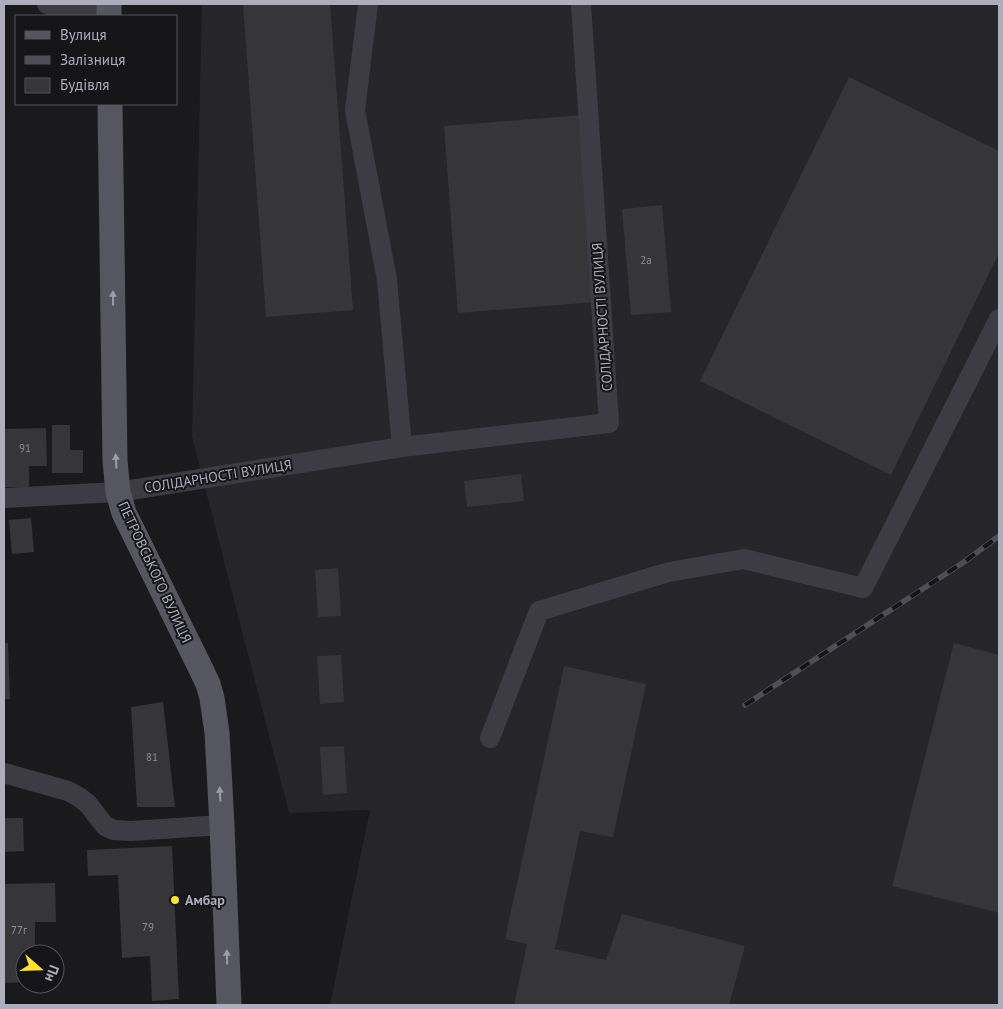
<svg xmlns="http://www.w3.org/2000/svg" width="1003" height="1009" viewBox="0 0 1003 1009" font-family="'PT Sans',sans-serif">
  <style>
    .built { fill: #26262a }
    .building { fill: #363538 }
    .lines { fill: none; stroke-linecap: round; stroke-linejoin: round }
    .minor { stroke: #3d3c44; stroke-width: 20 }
    .major { stroke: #565661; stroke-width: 25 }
    .rail-casing { stroke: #4d4e57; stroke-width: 5.5 }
    .rail { stroke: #151518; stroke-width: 4; stroke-dasharray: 11; stroke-linecap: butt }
    .oneway { fill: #9b9cab }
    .poi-dot { fill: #ffe32f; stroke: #151518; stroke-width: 2 }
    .labels { text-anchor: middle; stroke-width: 4; stroke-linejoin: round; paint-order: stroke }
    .number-label { font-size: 11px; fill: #8e8f9c }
    .street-label { font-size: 14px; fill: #acadbd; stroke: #151518 }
    .poi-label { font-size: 14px; font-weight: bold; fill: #acadbd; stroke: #151518; text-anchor: start }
  </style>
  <rect width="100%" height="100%" fill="#1a1a1c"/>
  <path class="built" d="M202 4H999V1005H330L370 810 289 813 192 437Z"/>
  <path class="building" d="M243 4H330L353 310 266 317Z
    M849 77 999 151V253L891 475 700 381Z
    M582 115 596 302 458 313 444 126Z
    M662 205 671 312 631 315 622 209Z
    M52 425H70V450H83V473H52Z
    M46 428 47 466H29V487H4V429Z
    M521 474 524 501 467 507 464 481Z
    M31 518 34 552 12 554 9 520Z
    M338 568 341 616 318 617 315 570Z
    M4 643H8L10 699H4Z
    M954 643 999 655V913L892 886Z
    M341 655 344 702 320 704 317 656Z
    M564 666 646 684 613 837 580 831 555 949 606 960 622 914 745 946 729 1005H514L527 944 505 939Z
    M163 702 175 807H137L131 707Z
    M344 746 347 793 323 795 320 747Z
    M4 818H23L24 851 4 852Z
    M172 846 179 999 152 1001 150 956 122 958 118 875 88 876 87 850Z
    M55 883 56 922H35V954H25V982L4 983V884Z
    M55 956H60V981H55Z"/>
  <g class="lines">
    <path class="minor" d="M47 4 66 12 109 14
      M368 4 355 110 387 280 402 447
      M4 498 118 492 402 447 609 423 581 4
      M490 738 539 611 669 572 744 559 863 588 999 319
      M4 773 68 791 79 797 88 804 105 826 114 830 131 831 222 825"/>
    <path class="major" d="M109 4V16
      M110 104 115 461 118 492 124 513 199 665 208 684 212 698 217 733 222 825 229 1005"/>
    <g class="rail-casing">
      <path id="rail" d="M745 705 964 562 999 536"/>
    </g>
    <use href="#rail" class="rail"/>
  </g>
  <defs><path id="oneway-solid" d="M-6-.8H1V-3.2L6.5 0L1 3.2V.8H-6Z" transform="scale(1.25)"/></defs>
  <g class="oneway">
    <use href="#oneway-solid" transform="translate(113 298) rotate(-91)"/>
    <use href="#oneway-solid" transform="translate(116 461) rotate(-93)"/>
    <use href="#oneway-solid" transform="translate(220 794) rotate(-93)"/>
    <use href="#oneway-solid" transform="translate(227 957) rotate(-92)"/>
  </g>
  <circle class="poi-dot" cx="175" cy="900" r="5"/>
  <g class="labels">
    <g class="number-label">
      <text x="646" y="264">2а</text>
      <text x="25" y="452">91</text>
      <text x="152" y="761">81</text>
      <text x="148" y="931">79</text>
      <text x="19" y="934">77г</text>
    </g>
    <g class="street-label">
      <text transform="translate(602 317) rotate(-94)" y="5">СОЛІДАРНОСТІ ВУЛИЦЯ</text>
      <text transform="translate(218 476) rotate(-9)" y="5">СОЛІДАРНОСТІ ВУЛИЦЯ</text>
      <text transform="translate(155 572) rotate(65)" y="5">ПЕТРОВСЬКОГО ВУЛИЦЯ</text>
    </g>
    <g class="poi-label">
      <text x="185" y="905">Амбар</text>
    </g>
  </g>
  <rect width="1003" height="1009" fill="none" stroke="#acadbd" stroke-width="10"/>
  <rect x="15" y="15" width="162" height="90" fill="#151518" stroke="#51525a"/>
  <rect x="25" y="31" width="25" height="8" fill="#565661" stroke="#51525a"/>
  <text x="60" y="40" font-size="15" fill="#acadbd">Вулиця</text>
  <rect x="25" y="56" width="25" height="8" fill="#4d4e57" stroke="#51525a"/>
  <text x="60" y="65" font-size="15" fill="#acadbd">Залізниця</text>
  <rect x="25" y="78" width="25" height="15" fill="#363538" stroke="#51525a"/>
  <text x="60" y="90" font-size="15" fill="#acadbd">Будівля</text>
  <g transform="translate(40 969) rotate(110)"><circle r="24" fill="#151518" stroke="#51525a"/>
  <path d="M0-4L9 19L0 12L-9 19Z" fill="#ffe32f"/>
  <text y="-8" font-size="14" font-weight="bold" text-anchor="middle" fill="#acadbd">Пн</text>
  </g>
</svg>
